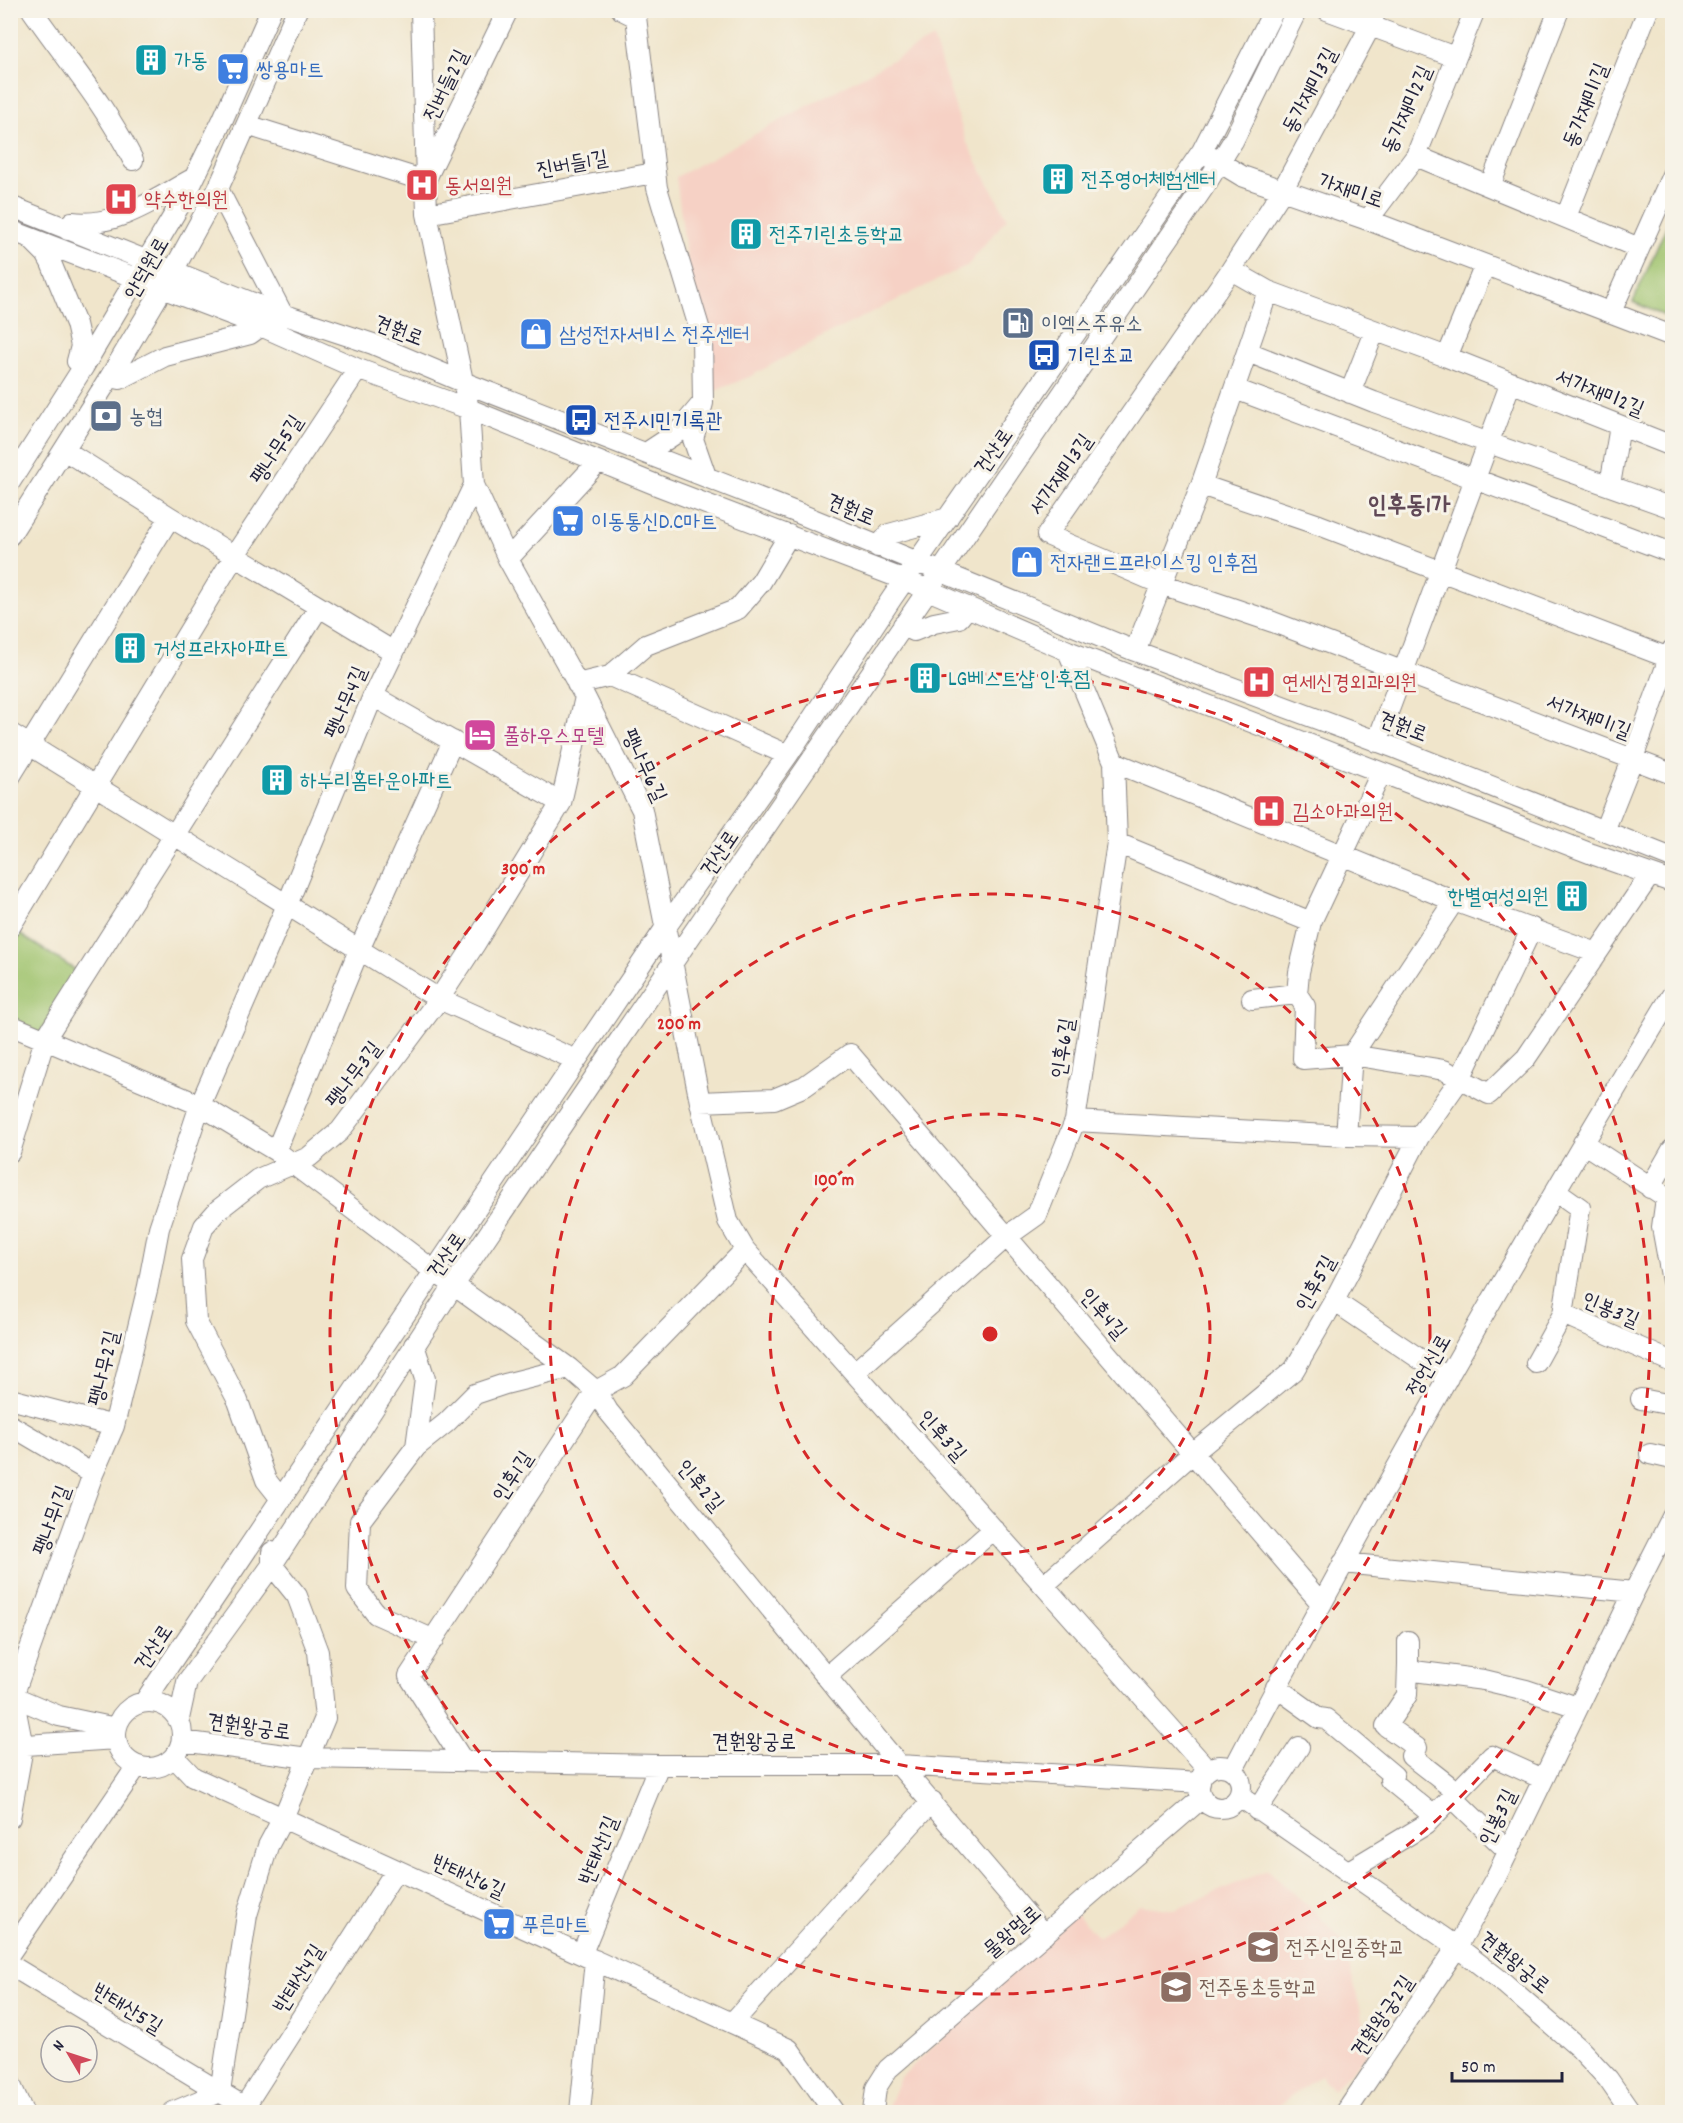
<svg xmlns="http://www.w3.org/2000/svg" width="1683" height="2123" viewBox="0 0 1683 2123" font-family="Dekko,'Poor Story',sans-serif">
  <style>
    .built { fill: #f6d1c5 }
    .green { fill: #9ec26c; stroke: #607254; stroke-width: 1.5 }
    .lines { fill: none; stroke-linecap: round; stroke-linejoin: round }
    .minor-casing { stroke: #898483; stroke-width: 22 }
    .minor { stroke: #fff; stroke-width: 20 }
    .ring { fill: none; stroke: #d62828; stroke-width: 3; stroke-dasharray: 10 8 }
    .labels { text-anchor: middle; stroke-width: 6; stroke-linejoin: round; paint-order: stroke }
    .culture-label { font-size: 21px; fill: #0d838f; stroke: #f7f3e8; text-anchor: start }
    .shop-label { font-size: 21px; fill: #366cbe; stroke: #f7f3e8; text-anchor: start }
    .street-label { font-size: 21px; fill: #22223b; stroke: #f7f3e8 }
    .health-label { font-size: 21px; fill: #be3a42; stroke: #f7f3e8; text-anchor: start }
    .service-label { font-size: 21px; fill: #4e5e75; stroke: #f7f3e8; text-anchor: start }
    .transit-label { font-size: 21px; fill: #164399; stroke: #f7f3e8; text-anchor: start }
    .hotel-label { font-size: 21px; fill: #b23c85; stroke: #f7f3e8; text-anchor: start }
    .education-label { font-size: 21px; fill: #785e54; stroke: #f7f3e8; text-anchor: start }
    .quarter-label { font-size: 24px; font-weight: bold; fill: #614957; stroke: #f7f3e8 }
    .centre { fill: #d62828; stroke: #f7f3e8; stroke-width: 3 }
    .ring-label { font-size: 18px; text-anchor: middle; font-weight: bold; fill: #d62828; stroke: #f7f3e8; stroke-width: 6; stroke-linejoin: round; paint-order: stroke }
  </style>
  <rect width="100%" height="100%" fill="#f7f3e8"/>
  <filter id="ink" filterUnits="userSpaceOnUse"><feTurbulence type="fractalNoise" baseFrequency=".0167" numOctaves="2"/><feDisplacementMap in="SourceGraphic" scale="12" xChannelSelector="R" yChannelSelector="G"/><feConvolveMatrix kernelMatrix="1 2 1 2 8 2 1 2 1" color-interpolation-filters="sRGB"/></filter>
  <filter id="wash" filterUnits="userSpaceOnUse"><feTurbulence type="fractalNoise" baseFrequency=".008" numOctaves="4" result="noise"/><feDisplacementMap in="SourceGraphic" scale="24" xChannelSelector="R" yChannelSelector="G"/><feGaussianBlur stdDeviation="1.35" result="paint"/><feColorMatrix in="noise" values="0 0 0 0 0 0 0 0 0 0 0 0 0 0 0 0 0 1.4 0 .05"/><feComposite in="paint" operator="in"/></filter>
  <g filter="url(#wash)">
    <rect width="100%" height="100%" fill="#f0e5cb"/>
    <path class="built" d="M933 38 966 141 1007 218 968 265 822 337 749 377 705 395 676 177Z
      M1267 1870 1314 1911 1343 1942 1366 2031 1374 2046 1333 2090 1320 2075 1271 2112H886L899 2079 1076 1913 1098 1938 1140 1905 1175 1910Z"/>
    <path class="green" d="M1671 216 1672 217V319L1633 302Z
      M10 928 85 976 42 1038 11 1025Z"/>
  </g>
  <g filter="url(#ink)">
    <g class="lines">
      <g class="minor-casing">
        <path id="minor" d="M32 10C66 59 106 106 133 160
          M421 10 427 214 469 409 474 485 508 559 585 697 642 810 700 1102 728 1221 745 1250 1208 1770
          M622 10 636 17 657 188 702 337 703 403 693 439 706 476
          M1327 10 1455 57
          M1376 10 1370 27 1282 191 1231 270 1047 535 1161 584 1273 622 1672 774
          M247 125 425 181 508 10
          M1209 156 1242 176 1368 220 1672 336
          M1416 156 1639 248
          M1490 186 1559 10
          M218 189 283 315
          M10 206 273 311 373 344 463 382 798 513 1135 651 1395 748 1672 858
          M427 214 654 173
          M1566 217 1648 10
          M1368 220 1416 156 1475 10
          M10 230 261 326 358 369 469 409 659 486 905 580 1068 651 1592 854 1672 882
          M68 230 72 222C116 228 157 198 194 178
          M32 240 46 254 51 263 76 324 81 346 77 361 84 366
          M1231 270 1268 291 1447 357 1672 446
          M1611 312 1672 175
          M1248 352 1374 402 1672 508
          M1447 357 1485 265
          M110 377 120 379 165 356 250 334 261 326
          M1235 389 1672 553
          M1350 393 1374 332
          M64 450 170 517 394 652
          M646 453 678 432 699 407
          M10 482 84 366 187 193 223 119 271 10
          M1201 485 1319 525 1669 658
          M1610 485 1620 426
          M10 535 110 377 173 271 218 189 297 10
          M878 547 889 534 948 518
          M508 559 598 462
          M903 625 914 631 934 623 959 618 968 607
          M1135 651 1201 485 1268 291
          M610 676 646 645 738 609 761 582 789 535
          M577 684 610 676 788 755
          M373 696 561 803
          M10 733 439 999 576 1060
          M1377 742 1511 382
          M1114 762 1454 901 1597 953
          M1381 773 1311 922 1299 972 1297 994 1305 1006 1303 1059 1352 1055 1444 1070 1489 1094 1526 1058 1650 875
          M10 777 170 517
          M1604 831 1633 758 1672 650
          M1117 843 1311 922
          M10 927 235 555 358 369
          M1252 999 1297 994
          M10 1025 200 1105 276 1151 434 1271 569 1368 596 1391 608 1411 899 1765 1044 1935
          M700 1102 774 1099 805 1086 850 1054 1321 1603
          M1075 1121 1346 1136 1419 1137
          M1346 1136 1352 1055 1454 901
          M1583 1143 1672 1201
          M276 1151 359 950 453 741
          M10 1152 45 1039 319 607
          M1650 1188 1672 1150
          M1666 1198 1662 1227 1672 1281
          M1334 1301 1448 1378
          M1563 1314 1672 1362
          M414 1345 425 1379 416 1447 360 1521 357 1589 376 1614 434 1640
          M1536 1363 1563 1314 1580 1208 1556 1191
          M855 1372 1006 1237 1037 1215 1075 1121 1117 843 1114 762 1068 651
          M10 1399 114 1426
          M1641 1399 1672 1405
          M10 1425 93 1474
          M416 1447 446 1423 475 1394 505 1384 569 1368
          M1650 1454 1672 1459
          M281 1499 266 1480 238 1401 196 1321 192 1259 204 1226 218 1210 258 1179 309 1157 340 1131 439 999 475 944 561 803 585 697
          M1343 1563 1634 1592
          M1044 1585 1193 1453 1294 1370 1334 1301 1419 1137 1460 1079 1532 928
          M1408 1641V1664L1414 1671 1484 1680 1526 1690 1577 1707
          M1408 1664 1407 1695 1386 1726 1417 1748 1411 1756 1457 1792
          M827 1676 994 1529
          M1276 1687 1319 1718 1326 1719 1394 1776 1390 1780 1434 1816
          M10 1695 59 1716 116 1728
          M13 1696 93 1474 114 1426 148 1286 159 1228 200 1105 287 905 373 696 474 485
          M145 1701 666 927 788 755 892 598 1202 151 1274 10
          M116 1735a33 33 0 1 1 66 0a33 33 0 1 1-66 0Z
          M179 1719 187 1682 272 1565 454 1285 617 1044 1206 184 1233 141 1297 10
          M182 1741 308 1758 659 1765H899L1200 1783
          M11 1746 116 1739
          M174 1757 193 1777 789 2049 834 2112
          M463 1761 409 1676 596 1391 623 1376 745 1250
          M1199 1787a21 21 0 1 1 42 0a21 21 0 1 1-42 0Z
          M1233 1770C1370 1507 1519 1249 1672 995
          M1239 1796 1457 1947 1505 1984 1579 2048 1608 2079 1631 2112
          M1452 1797 1508 1851
          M1257 1810 1299 1747
          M10 1818 23 1747 13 1696
          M1347 1872 1425 1825 1492 1756 1543 1779
          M10 1953 137 1766
          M582 1953 659 1765
          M10 1965 253 2112
          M733 2022 932 1801
          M10 2083 23 2112
          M173 2112 220 2092 247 1915 268 1846 283 1818 325 1718 318 1652 297 1596 272 1565V1552
          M241 2112 396 1870
          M580 2112 595 1960
          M873 2112 876 2088 888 2069 1202 1798
          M1346 2112 1457 1947 1495 1879 1634 1592 1672 1517"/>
      </g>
      <use href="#minor" class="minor"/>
    </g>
  </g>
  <g class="ring">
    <circle cx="990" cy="1334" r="220"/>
    <circle cx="990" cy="1334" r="440"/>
    <circle cx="990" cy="1334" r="660"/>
  </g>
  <defs>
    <g id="building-square" transform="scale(1.725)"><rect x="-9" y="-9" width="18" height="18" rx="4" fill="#0f9aa8" stroke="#f7f3e8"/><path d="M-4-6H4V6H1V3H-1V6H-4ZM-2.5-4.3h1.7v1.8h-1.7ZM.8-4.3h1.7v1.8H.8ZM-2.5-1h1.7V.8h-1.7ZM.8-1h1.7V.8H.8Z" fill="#fff"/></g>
    <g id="supermarket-square" transform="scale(1.725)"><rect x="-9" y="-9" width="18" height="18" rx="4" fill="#3f7fe0" stroke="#f7f3e8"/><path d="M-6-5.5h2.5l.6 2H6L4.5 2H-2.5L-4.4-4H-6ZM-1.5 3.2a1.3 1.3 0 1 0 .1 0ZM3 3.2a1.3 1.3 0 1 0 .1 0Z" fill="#fff"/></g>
    <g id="hospital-square" transform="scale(1.725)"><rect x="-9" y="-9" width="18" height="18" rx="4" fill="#e0444e" stroke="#f7f3e8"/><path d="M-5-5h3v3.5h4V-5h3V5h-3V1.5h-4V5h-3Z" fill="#fff"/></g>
    <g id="fuel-square" transform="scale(1.725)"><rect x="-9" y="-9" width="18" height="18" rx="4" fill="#5c6f8a" stroke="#f7f3e8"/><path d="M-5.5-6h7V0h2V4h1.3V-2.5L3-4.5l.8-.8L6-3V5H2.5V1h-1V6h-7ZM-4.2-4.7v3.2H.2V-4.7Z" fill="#fff"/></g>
    <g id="shop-square" transform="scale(1.725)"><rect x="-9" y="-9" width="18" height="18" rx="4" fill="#3f7fe0" stroke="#f7f3e8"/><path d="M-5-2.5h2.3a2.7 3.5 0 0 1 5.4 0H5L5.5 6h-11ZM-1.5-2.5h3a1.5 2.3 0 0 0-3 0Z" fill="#fff"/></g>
    <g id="bus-square" transform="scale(1.725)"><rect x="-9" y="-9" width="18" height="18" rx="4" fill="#1a4fb4" stroke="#f7f3e8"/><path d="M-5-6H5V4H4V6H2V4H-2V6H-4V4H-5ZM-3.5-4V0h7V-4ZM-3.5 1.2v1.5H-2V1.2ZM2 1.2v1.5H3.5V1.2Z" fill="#fff"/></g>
    <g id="bank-square" transform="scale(1.725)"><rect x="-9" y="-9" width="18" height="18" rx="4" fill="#5c6f8a" stroke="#f7f3e8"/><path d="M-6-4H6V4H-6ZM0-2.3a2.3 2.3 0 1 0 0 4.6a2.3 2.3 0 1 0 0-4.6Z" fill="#fff"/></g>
    <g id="hotel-square" transform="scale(1.725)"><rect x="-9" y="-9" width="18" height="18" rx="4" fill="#d1479c" stroke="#f7f3e8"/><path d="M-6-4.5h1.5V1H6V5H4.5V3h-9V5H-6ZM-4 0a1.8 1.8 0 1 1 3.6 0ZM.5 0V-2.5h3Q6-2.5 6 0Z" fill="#fff"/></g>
    <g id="school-square" transform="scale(1.725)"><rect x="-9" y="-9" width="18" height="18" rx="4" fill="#8d6e63" stroke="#f7f3e8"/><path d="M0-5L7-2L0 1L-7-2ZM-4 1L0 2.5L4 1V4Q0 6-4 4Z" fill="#fff"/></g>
  </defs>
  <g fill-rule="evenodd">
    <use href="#building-square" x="151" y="60"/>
    <use href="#supermarket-square" x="233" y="69"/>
    <use href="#building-square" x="1058" y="179"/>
    <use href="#hospital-square" x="422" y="185"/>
    <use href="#hospital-square" x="121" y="199"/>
    <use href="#building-square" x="746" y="234"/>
    <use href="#fuel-square" x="1018" y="323"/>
    <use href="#shop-square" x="536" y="334"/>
    <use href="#bus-square" x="1044" y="355"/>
    <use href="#bank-square" x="106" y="416"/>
    <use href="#bus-square" x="581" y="420"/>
    <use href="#supermarket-square" x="568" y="521"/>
    <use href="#shop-square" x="1027" y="562"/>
    <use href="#building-square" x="130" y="648"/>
    <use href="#building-square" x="925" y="678"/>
    <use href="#hospital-square" x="1259" y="682"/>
    <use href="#hotel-square" x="480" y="735"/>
    <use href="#building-square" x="277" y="780"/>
    <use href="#hospital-square" x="1269" y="811"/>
    <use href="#building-square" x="1572" y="896"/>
    <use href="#supermarket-square" x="499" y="1924"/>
    <use href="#school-square" x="1263" y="1947"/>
    <use href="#school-square" x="1176" y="1987"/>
  </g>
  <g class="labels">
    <g class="culture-label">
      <text x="174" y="67">가동</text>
      <text x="1081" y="186">전주영어체험센터</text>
      <text x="769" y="241">전주기린초등학교</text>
      <text x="153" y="655">거성프라자아파트</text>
      <text x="948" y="685">LG베스트샵 인후점</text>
      <text x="300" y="787">하누리홈타운아파트</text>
      <text x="1549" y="903" text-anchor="end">한별여성의원</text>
    </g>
    <g class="shop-label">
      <text x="256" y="76">쌍용마트</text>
      <text x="559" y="341">삼성전자서비스 전주센터</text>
      <text x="591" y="528">이동통신D.C마트</text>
      <text x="1050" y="569">전자랜드프라이스킹 인후점</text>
      <text x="522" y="1931">푸른마트</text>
    </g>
    <g class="street-label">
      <text transform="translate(445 85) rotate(-64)" y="7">진버들2길</text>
      <text transform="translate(1309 90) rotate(-62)" y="7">동가재미3길</text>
      <text transform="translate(1585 105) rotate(-68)" y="7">동가재미1길</text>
      <text transform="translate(1406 109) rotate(-66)" y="7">동가재미2길</text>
      <text transform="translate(572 163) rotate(-10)" y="7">진버들1길</text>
      <text transform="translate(1351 190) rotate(19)" y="7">가재미로</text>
      <text transform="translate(146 268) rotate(-60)" y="7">안덕원로</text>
      <text transform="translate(399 330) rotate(21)" y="7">견훤로</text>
      <text transform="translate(1600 392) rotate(22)" y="7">서가재미2길</text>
      <text transform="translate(276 449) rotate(-57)" y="7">팽나무5길</text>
      <text transform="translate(993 451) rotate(-55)" y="7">건산로</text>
      <text transform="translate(1060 474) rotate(-55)" y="7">서가재미3길</text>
      <text transform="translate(851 509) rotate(23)" y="7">견훤로</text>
      <text transform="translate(345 702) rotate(-67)" y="7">팽나무4길</text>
      <text transform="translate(1589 716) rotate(21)" y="7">서가재미1길</text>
      <text transform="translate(1403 726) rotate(21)" y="7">견훤로</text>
      <text transform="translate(645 765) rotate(65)" y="7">팽나무6길</text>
      <text transform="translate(719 853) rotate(-56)" y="7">건산로</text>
      <text transform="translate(1062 1048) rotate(-81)" y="7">인후6길</text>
      <text transform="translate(353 1074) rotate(-53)" y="7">팽나무3길</text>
      <text transform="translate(446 1255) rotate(-55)" y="7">건산로</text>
      <text transform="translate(1315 1283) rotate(-61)" y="7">인후5길</text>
      <text transform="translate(1611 1309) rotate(23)" y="7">인봉3길</text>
      <text transform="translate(1104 1313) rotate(49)" y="7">인후4길</text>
      <text transform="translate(1428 1365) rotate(-60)" y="7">정언신로</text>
      <text transform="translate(103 1368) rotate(-77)" y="7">팽나무2길</text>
      <text transform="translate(943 1435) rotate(48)" y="7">인후3길</text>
      <text transform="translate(512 1476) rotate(-57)" y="7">인후1길</text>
      <text transform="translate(701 1485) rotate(50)" y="7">인후2길</text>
      <text transform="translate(51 1520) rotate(-70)" y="7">팽나무1길</text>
      <text transform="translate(153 1647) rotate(-56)" y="7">건산로</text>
      <text transform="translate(249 1726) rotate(8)" y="7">견훤왕궁로</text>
      <text x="754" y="1748">견훤왕궁로</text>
      <text transform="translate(1497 1817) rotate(-64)" y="7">인봉3길</text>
      <text transform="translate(598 1850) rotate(-68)" y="7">반태산1길</text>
      <text transform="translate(469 1876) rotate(24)" y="7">반태산6길</text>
      <text transform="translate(1012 1931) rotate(-41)" y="7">물왕멀로</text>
      <text transform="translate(1515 1962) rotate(39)" y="7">견훤왕궁로</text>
      <text transform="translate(298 1978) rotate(-58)" y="7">반태산4길</text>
      <text transform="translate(128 2008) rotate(31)" y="7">반태산5길</text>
      <text transform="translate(1382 2016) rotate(-56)" y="7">견훤왕궁2길</text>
    </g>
    <g class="health-label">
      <text x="445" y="192">동서의원</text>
      <text x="144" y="206">약수한의원</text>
      <text x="1282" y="689">연세신경외과의원</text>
      <text x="1292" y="818">김소아과의원</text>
    </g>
    <g class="service-label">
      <text x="1041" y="330">이엑스주유소</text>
      <text x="129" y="423">농협</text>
    </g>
    <g class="transit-label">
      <text x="1067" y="362">기린초교</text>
      <text x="604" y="427">전주시민기록관</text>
    </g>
    <g class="hotel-label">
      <text x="503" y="742">풀하우스모텔</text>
    </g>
    <g class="education-label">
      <text x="1286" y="1954">전주신일중학교</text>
      <text x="1199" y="1994">전주동초등학교</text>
    </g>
    <g class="quarter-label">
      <text x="1409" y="512">인후동1가</text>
    </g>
  </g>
  <circle cx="990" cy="1334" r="9" class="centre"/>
  <g class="ring-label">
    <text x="523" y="874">300 m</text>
    <text x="679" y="1029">200 m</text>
    <text x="834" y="1185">100 m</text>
  </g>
  <rect width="1683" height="2123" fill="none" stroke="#f7f3e8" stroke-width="36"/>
  <g transform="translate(69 2054) rotate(309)"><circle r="28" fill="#f7f3e8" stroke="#a29fa3" stroke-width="1.5"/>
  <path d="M0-4.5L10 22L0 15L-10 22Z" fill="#d1495b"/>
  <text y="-9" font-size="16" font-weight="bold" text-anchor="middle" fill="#22223b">N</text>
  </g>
  <path d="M1452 2072v9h110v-9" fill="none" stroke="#22223b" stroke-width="3"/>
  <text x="1461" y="2072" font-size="18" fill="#22223b" stroke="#f7f3e8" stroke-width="4.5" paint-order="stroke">50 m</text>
</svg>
